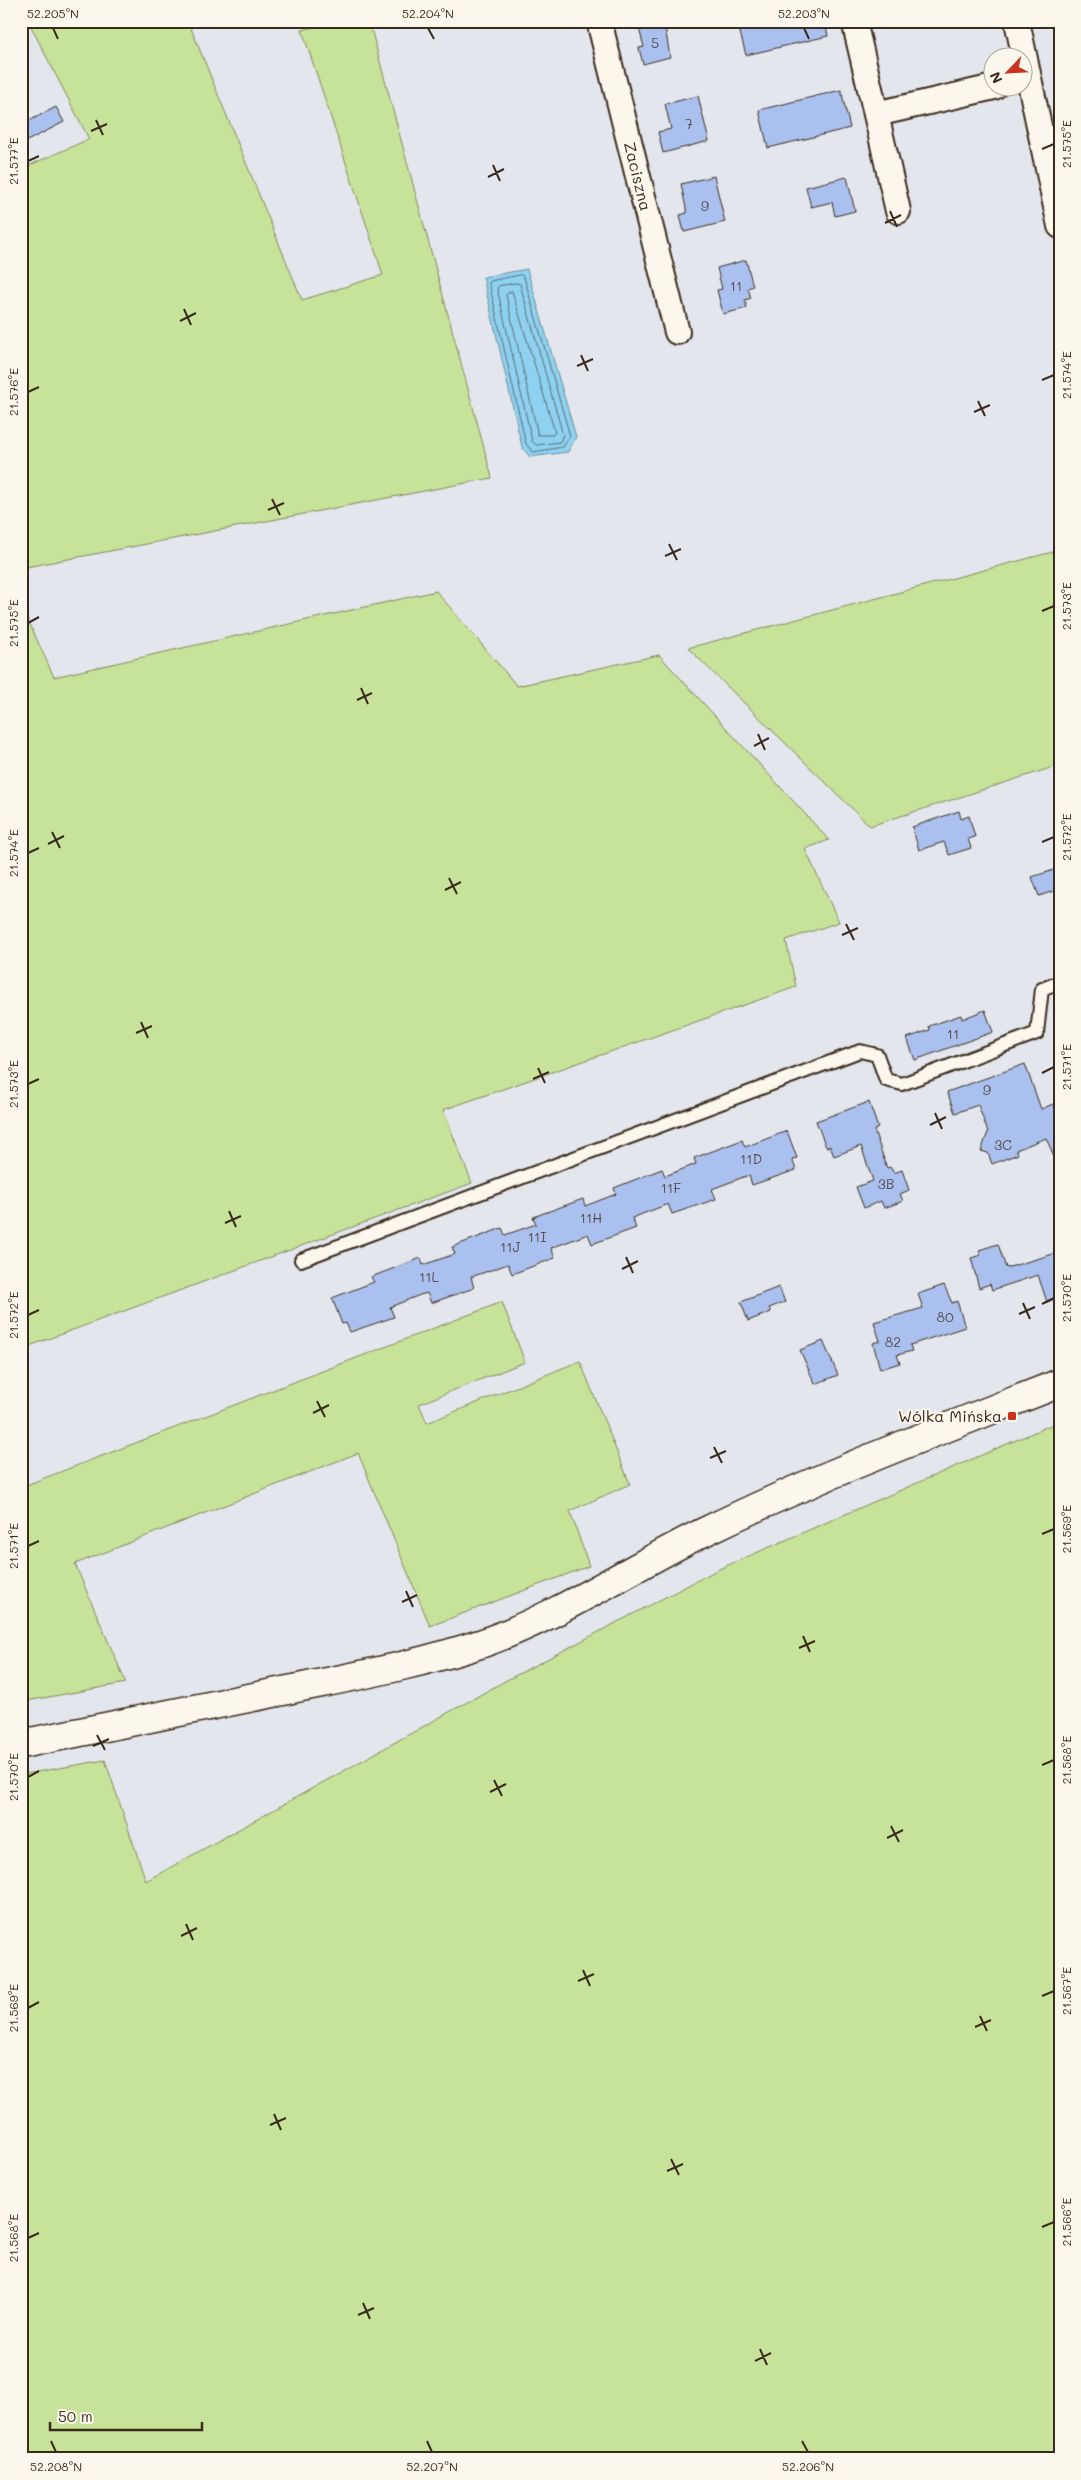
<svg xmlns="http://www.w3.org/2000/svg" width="1081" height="2480" viewBox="0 0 1081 2480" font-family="Mali,sans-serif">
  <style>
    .green { fill: #c7e399; stroke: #81865c }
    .water { fill: #8ed1f0; stroke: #6d8e9c }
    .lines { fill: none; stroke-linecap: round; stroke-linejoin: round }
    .shore { stroke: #5c6d72; stroke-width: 1 }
    .building { fill: #aac1ef; stroke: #3b2a1e }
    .service-casing { stroke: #3b2a1e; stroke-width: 16 }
    .minor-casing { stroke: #3b2a1e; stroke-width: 28 }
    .tertiary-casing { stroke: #3b2a1e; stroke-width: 31 }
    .service { stroke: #fbf7ec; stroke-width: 12 }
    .minor { stroke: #fbf7ec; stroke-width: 24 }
    .tertiary { stroke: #fbf7ec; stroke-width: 28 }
    .ticks { fill: none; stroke: #3b2a1e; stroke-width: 2 }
    .poi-dot { fill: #c8321e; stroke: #fbf7ec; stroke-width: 2 }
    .labels { text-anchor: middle; stroke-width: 4; stroke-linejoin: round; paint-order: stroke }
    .number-label { font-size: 14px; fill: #575052 }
    .street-label { font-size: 16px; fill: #3b2a1e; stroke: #fbf7ec }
    .poi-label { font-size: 16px; fill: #3b2a1e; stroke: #fbf7ec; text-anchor: end }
    .neatline { fill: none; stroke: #3b2a1e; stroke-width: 2 }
    .ticks-label { font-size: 12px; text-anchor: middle; fill: #3b2a1e }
  </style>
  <rect width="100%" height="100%" fill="#e3e7ed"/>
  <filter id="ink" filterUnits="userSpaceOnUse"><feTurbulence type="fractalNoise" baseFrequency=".02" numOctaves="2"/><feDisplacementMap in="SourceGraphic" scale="10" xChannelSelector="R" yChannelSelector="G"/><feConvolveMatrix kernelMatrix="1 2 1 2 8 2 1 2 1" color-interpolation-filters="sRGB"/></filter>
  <g filter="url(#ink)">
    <path class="green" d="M28 21H188L302 300 383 275 302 30 339 21H369L492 478 21 568V169L89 139Z
      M1060 550V765L870 826 688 648Z
      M436 591 517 686 659 655 829 840 805 849 839 922 786 940 796 987 443 1110 472 1183 21 1349V605L54 677Z
      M502 1302 525 1362 419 1404 427 1423 580 1361 630 1484 570 1511 589 1566 430 1626 358 1453 75 1564 126 1683 21 1702V1487Z
      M1060 1421V2459H21V1825L25 1774 105 1760 146 1881 505 1681 719 1569Z"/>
    <path class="water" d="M527 269 576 437 568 452 530 457 522 447 483 277Z"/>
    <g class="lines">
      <path class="shore" d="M521 275 524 277 570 436 563 447 533 452 526 444 489 283 491 281Z
        M517 283 520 284 563 435 560 442 536 445 532 441 497 288 499 286Z
        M512 291 555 432 553 435H538L506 295Z"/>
    </g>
    <path class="building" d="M637 21H664L670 57 643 64 639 48 644 47Z
      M737 21H825L828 36 746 55Z
      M841 90 850 128 768 148 759 110Z
      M698 96 709 141 663 153 658 132 671 129 665 104Z
      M56 107 64 122 21 144V125Z
      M714 176 725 222 684 232 680 215 687 213 681 184Z
      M847 177 855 211 835 216 832 202 811 207 806 187Z
      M746 260 753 286 748 288 751 298 745 300 747 308 723 314 717 290 722 289 717 268Z
      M959 811 961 819 969 816 975 837 968 839 971 848 949 855 944 842 919 850 912 827Z
      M1060 868V889L1039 896 1032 877Z
      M985 1010 993 1032 915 1060 907 1038 930 1030 929 1026 961 1015 962 1019Z
      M1025 1064 1041 1109 1053 1104 1060 1119V1170L1046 1138 1016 1150 1018 1154 992 1164 988 1153 981 1151 988 1132 978 1105 955 1113 947 1092Z
      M869 1102 878 1128 874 1130 887 1168 890 1167 894 1173 902 1170 909 1190 900 1194 903 1201 884 1208 881 1201 864 1208 856 1187 873 1181 861 1146 834 1156 830 1146 826 1147 816 1121Z
      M787 1131 797 1158 792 1159 796 1170 752 1185 749 1175 712 1189 716 1199 672 1214 668 1204 632 1218 636 1228 592 1244 588 1234 551 1248 555 1258 512 1274 508 1264 471 1277 474 1288 431 1303 427 1293 420 1295 390 1307 394 1317 350 1332 346 1323 342 1324 332 1298 374 1282 371 1277 421 1258 423 1265 455 1254 452 1247 502 1228 505 1235 536 1224 533 1217 583 1199 585 1206 616 1194 614 1188 662 1169 665 1176 696 1164 694 1158 742 1140 745 1147Z
      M998 1244 1006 1268 1060 1252V1297L1047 1302 1038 1275 992 1290 990 1284 979 1288 971 1258 981 1255 979 1250Z
      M944 1285 952 1303 957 1301 965 1327 910 1345 912 1351 897 1355 900 1363 880 1369 873 1343 880 1341 874 1322 923 1308 918 1294Z
      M779 1287 785 1302 769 1308 771 1312 748 1321 741 1302Z
      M823 1341 838 1375 815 1384 800 1350Z"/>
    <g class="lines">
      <g class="service-casing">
        <path id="service" d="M301 1260 860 1051 877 1055 886 1080 902 1084 1037 1033 1042 989 1060 982"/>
      </g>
      <g class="minor-casing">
        <g id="minor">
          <path id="s1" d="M599 21 677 332"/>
          <path d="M854 21 876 114"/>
          <path d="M1017 21 1060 226"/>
          <path d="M898 211 876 114 994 87"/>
        </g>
      </g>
      <g class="tertiary-casing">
        <path id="tertiary" d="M21 1744C108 1726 196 1709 283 1691 350 1677 418 1665 483 1643 562 1615 631 1567 706 1531 821 1475 941 1430 1060 1383"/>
      </g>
      <use href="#service" class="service"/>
      <use href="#minor" class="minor"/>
      <use href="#tertiary" class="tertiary"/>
    </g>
  </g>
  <path class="ticks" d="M53 28 58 39M428 28 434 39M804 28 809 39M96 120 103 135M91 131 107 124M1042 149 1054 144M28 161 39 156M493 165 500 181M488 177 504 169M890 211 897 227M885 223 901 215M184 309 191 325M180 321 196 313M581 355 588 371M577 366 593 359M1042 380 1054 375M28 392 39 387M978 401 985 416M974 412 990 405M272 499 280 515M268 510 284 503M669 544 677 560M665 556 681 549M1042 611 1054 606M28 623 39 617M361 688 368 704M357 700 372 693M758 734 765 750M754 746 769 738M52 832 60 848M1042 842 1054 837M48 844 64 836M28 853 39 848M449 878 457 894M445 890 461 882M846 924 854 940M842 935 858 928M141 1022 148 1038M136 1033 152 1026M538 1068 545 1083M1042 1073 1054 1067M533 1079 549 1072M28 1084 39 1079M935 1113 942 1129M930 1125 946 1117M229 1211 236 1227M225 1223 241 1216M626 1257 633 1273M622 1269 638 1261M1023 1303 1030 1319M1042 1304 1054 1298M1019 1314 1035 1307M28 1315 39 1310M317 1401 325 1417M313 1413 329 1405M714 1447 722 1463M710 1458 726 1451M1042 1534 1054 1529M28 1546 39 1541M406 1591 413 1607M402 1602 417 1595M803 1636 810 1652M799 1648 815 1641M97 1735 105 1750M93 1746 109 1739M1042 1765 1054 1760M28 1777 39 1771M494 1780 502 1796M490 1792 506 1784M891 1826 899 1842M887 1838 903 1830M186 1924 193 1940M181 1936 197 1928M583 1970 590 1986M578 1981 594 1974M1042 1996 1054 1991M28 2008 39 2002M980 2016 987 2031M975 2027 991 2020M274 2114 281 2130M270 2125 286 2118M671 2159 679 2175M667 2171 683 2164M1042 2227 1054 2222M28 2238 39 2233M363 2303 370 2319M358 2315 374 2308M760 2349 767 2365M755 2361 771 2353M51 2441 56 2452M427 2441 432 2452M802 2441 808 2452"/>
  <rect class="poi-dot" x="1007" y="1411" width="10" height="10" rx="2.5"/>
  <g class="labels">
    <g class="number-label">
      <text x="655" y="48">5</text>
      <text x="689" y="129">7</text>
      <text x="705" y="211">9</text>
      <text x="736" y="291">11</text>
      <text x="953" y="1039">11</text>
      <text x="987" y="1095">9</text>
      <text x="1003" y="1150">3C</text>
      <text x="751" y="1164">11D</text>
      <text x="886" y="1189">3B</text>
      <text x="671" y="1193">11F</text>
      <text x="591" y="1223">11H</text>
      <text x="537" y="1242">11I</text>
      <text x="510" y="1252">11J</text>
      <text x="429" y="1282">11L</text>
      <text x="945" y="1322">80</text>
      <text x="893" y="1347">82</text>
    </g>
    <g class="street-label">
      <text dy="6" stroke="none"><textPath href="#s1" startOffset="160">Zaciszna</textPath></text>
    </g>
    <g class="poi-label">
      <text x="1002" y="1422">Wólka Mińska</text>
    </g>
  </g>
  <rect width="1081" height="2480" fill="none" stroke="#fbf7ec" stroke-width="55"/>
  <g transform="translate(1008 72) rotate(245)"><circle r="24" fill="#fbf7ec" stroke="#aea59a"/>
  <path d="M0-4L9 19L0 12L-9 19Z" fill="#c8321e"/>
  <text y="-8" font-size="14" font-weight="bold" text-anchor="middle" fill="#3b2a1e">N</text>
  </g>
  <path d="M50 2422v8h152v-8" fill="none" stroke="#3b2a1e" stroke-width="2.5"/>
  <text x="58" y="2422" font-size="15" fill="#3b2a1e" stroke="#fbf7ec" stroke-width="4" paint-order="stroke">50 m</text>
  <rect x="28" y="28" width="1026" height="2424" class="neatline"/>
  <g class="ticks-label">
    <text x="53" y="18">52.205°N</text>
    <text x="428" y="18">52.204°N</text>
    <text x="804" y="18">52.203°N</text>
    <text transform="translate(1067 144) rotate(-90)" y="4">21.575°E</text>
    <text transform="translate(14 161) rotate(-90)" y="4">21.577°E</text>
    <text transform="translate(1067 375) rotate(-90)" y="4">21.574°E</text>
    <text transform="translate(14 392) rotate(-90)" y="4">21.576°E</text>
    <text transform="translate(1067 606) rotate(-90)" y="4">21.573°E</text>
    <text transform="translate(14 623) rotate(-90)" y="4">21.575°E</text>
    <text transform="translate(1067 837) rotate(-90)" y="4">21.572°E</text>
    <text transform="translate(14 853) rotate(-90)" y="4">21.574°E</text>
    <text transform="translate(1067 1067) rotate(-90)" y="4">21.571°E</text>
    <text transform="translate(14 1084) rotate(-90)" y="4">21.573°E</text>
    <text transform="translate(1067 1298) rotate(-90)" y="4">21.570°E</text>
    <text transform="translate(14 1315) rotate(-90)" y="4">21.572°E</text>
    <text transform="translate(1067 1529) rotate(-90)" y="4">21.569°E</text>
    <text transform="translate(14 1546) rotate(-90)" y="4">21.571°E</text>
    <text transform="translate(1067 1760) rotate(-90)" y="4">21.568°E</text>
    <text transform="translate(14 1777) rotate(-90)" y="4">21.570°E</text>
    <text transform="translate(1067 1991) rotate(-90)" y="4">21.567°E</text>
    <text transform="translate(14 2008) rotate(-90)" y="4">21.569°E</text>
    <text transform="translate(1067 2222) rotate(-90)" y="4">21.566°E</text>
    <text transform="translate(14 2238) rotate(-90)" y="4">21.568°E</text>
    <text x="56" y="2471">52.208°N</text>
    <text x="432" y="2471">52.207°N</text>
    <text x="808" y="2471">52.206°N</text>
  </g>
</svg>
